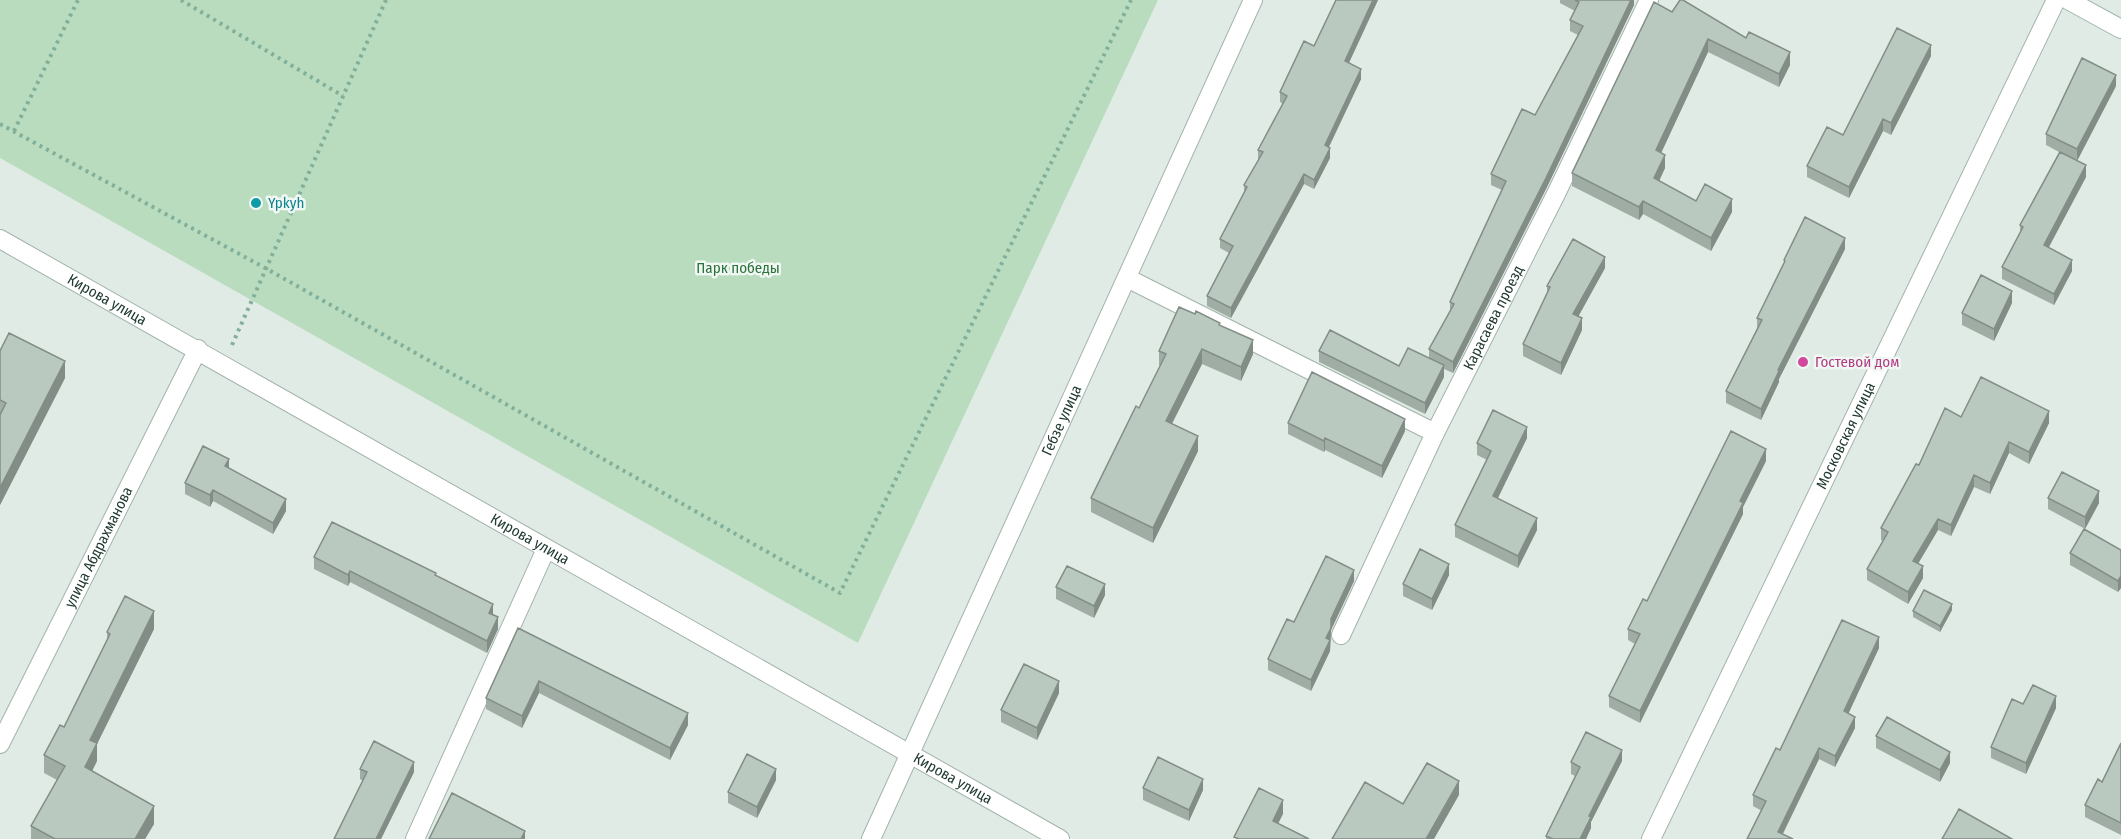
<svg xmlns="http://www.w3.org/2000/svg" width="2121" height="839" viewBox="0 0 2121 839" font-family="'Fira Sans Condensed',sans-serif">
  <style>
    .green { fill: #b9dcbe }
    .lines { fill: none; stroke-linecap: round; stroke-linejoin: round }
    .street-casing { stroke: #a3b3ab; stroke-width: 20 }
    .secondary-casing { stroke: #9fb7ab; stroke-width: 20 }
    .path { stroke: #81af9a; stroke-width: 4; stroke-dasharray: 3 4.5; stroke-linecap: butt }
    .street { stroke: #fff; stroke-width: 18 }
    .secondary { stroke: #fff; stroke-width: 18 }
    .wall { fill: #9fada5 }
    .shaded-wall { fill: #828d86 }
    .building { fill: #b9c9c0; stroke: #828d86; stroke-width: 1.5 }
    .culture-dot { fill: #0f9aa8; stroke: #f1f8f3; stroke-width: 2 }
    .hotel-dot { fill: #d1479c; stroke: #f1f8f3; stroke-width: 2 }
    .labels { text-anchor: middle; stroke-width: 5; stroke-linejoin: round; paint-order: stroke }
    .culture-label { font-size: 15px; fill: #0d838f; stroke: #f1f8f3; text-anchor: start }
    .park-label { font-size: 15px; fill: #2b723d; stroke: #f1f8f3 }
    .street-label { font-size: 15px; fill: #213b31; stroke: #f1f8f3 }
    .hotel-label { font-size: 15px; fill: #b23c85; stroke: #f1f8f3; text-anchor: start }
  </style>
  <rect width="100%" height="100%" fill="#e0ebe5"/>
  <path class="green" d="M0 0H1158L858 643 0 158Z"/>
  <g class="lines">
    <g class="street-casing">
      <g id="street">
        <path id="s1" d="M0 239 1060 839"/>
        <path d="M1127 278 1435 433"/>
        <path id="s2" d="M1341 635 1435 433 1556 194 1649 0"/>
        <path id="s3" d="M0 744 198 349"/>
        <path d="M415 839 546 549"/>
        <path id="s4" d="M871 839 1253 0"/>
        <path id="s5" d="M1651 839 2056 0"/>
      </g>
    </g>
    <g class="secondary-casing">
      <path id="secondary" d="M2068 0 2121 29"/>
    </g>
    <path class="path" d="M181 0 343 96
      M0 124 267 269 840 593 1131 0
      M14 131 78 0
      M232 345 386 0"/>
    <use href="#street" class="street"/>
    <use href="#secondary" class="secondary"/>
  </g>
  <path class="wall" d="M1378 0 1349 63 1361 79 1329 147 1330 158 1314 189 1304 184 1231 318 1207 306V296L1229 253 1220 248V239L1244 194V185L1258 160V150L1283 104 1280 102V92L1314 46Z
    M1560 0H1634V5L1546 189 1453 373 1444 369V377L1425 414 1319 362V351L1399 366 1429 358V349L1450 311V302L1502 190 1491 185V174L1535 115 1578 35 1570 31V20L1575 11 1560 3Z
    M1672 12 1790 65 1779 87 1708 52 1661 153 1665 168 1659 181 1696 201 1732 212 1711 251 1643 214 1639 220 1572 186V173Z
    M1931 56 1891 135 1883 131 1849 198 1807 177V166L1843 135Z
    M2116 86 2077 161 2086 177 2049 247 2072 271 2054 305 2002 279V267L2020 233V225L2059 152 2046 145V134Z
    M1845 249 1779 379V382L1761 420 1726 403V391L1757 328V318L1784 265V260Z
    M1605 268 1578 317 1582 330 1561 375 1523 356V344L1547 294V286Z
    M2012 303 1994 341 1962 325V313Z
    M1220 325 1253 354 1241 381 1202 364 1172 424 1198 451 1153 543 1091 512V498L1139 408 1160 366 1159 365V351Z
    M0 351 65 378 0 505Z
    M1961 417 2049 423 2029 464 2009 453 1990 494 1974 487 1951 536 1938 530 1918 564 1923 578 1908 604 1867 580V569L1883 541 1881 540V528L1919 465Z
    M1288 423 1405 431 1382 478 1325 450 1324 452 1288 434Z
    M1527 438 1498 498 1537 530 1518 568 1455 537V525L1487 460 1477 455V443Z
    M1766 461 1743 507V514L1640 723 1609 707V696L1635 644 1628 640V629L1647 601Z
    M229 468 286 511 273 534 213 501 210 507 185 494V483Z
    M2048 498 2099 503 2085 529 2048 509Z
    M2121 550V588L2118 592 2070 565V553Z
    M314 557 436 575 493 615 498 629 487 653 350 582 348 586 314 569Z
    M1449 575 1432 610 1403 596V584Z
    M1354 581 1331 630 1330 651 1311 691 1268 670V659L1294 622Z
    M1056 587 1105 595 1094 618 1056 599Z
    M1952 610 1940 632 1913 617V611Z
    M518 628 688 725 670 760 539 693 522 728 486 709V698Z
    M154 629 97 744V761L92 771 154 824 145 839H31V826L57 780 44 773V755L64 727 107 640V632Z
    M1879 648 1848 714 1855 728 1835 767 1819 759 1783 834 1747 839 1762 811 1753 806V795L1780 750Z
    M1059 693 1037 740 1001 722V710Z
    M2023 704 2056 708 2026 774 1991 758V747Z
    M1876 736 1950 763 1940 782 1876 748Z
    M2121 743V835L2085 817V805L2102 782Z
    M1622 761 1591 822V828L1586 839H1546V836L1575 776 1571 774V762Z
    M360 769 414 772 381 839H334L363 781 360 779Z
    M776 780 757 818 728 803V792Z
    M1143 788 1203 790 1189 821 1143 800Z"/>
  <path class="shaded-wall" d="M1373 0H1378L1345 71V61Z
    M1631 0H1634V5L1546 189 1453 373V362Z
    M1708 39V52L1656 164V150Z
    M1931 45V56L1891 135V123Z
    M1790 52V65L1779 87V74Z
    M1361 69V79L1325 155V145Z
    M2116 75V86L2077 161V149Z
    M1883 119V131L1849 198V187Z
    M1330 148V158L1314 189V180Z
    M1665 155V168L1654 192V178Z
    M2086 165V177L2044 256V245Z
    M1304 174V184L1231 318V308Z
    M1732 199V212L1711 251V238Z
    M1643 201V214L1639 220V207Z
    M1845 238V249L1779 379V382L1761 420V409L1778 370Z
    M1605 257V268L1573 326V314Z
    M2072 260V271L2054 305V294Z
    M2012 291V303L1994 341V329Z
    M1582 318V330L1561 375V363Z
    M1253 340V354L1241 381V367Z
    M1202 349V364L1166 435V421Z
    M65 361V378L0 505V488Z
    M1444 365V377L1425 414V403Z
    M2049 411V423L2029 464V452Z
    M1405 419V431L1382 478V466Z
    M1527 427V438L1493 508V496Z
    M1198 436V451L1153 543V528Z
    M1325 438V450L1324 452V441Z
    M2009 442V453L1990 494V483Z
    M1766 449V461L1743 507V514L1640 723V711L1740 501Z
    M229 459V470L225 466Z
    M1974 475V487L1951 536V525Z
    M213 490V501L210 507V495Z
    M2099 491V503L2085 529V517Z
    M286 499V511L273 534V523Z
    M1537 518V530L1518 568V556Z
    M1938 519V530L1913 572V561Z
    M1449 564V575L1432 610V599Z
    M1923 566V578L1908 604V592Z
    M1354 570V581L1331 630 1330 651 1311 691V680L1326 638 1331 619Z
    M350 571V582L348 586V575Z
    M2121 576V588L2118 592V581Z
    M1105 584V595L1094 618V606Z
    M493 604V615L489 613Z
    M1952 604V610L1940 632V626Z
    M154 611V629L97 744V761L85 785V767L90 740Z
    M498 617V629L487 653V641Z
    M1879 637V648L1844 723V711Z
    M539 681V693L522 728V716Z
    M1059 681V693L1037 740V728Z
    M2056 696V708L2026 774V763Z
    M688 713V725L670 760V748Z
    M1855 717V728L1835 767V756Z
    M1819 748V759L1780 839 1778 832Z
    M1622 750V761L1591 822V828L1586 839H1580L1589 816Z
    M1950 752V763L1940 782V770Z
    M414 762V772L381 839H376Z
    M776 769V780L757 818V807Z
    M1203 779V790L1189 821V810Z
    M1459 781V795L1434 839H1426Z
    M1283 800V814L1273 834V821Z
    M154 806V824L145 839H135Z
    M525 831V839H521Z"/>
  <path class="building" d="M1336 0H1373L1345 61 1361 69 1325 145 1330 148 1314 180 1304 174 1231 308 1207 296 1233 246 1220 239 1247 187 1244 185 1263 152 1258 150 1287 96 1280 92 1304 41 1314 46Z
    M1575 0H1631L1546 178 1453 362 1429 349 1454 304 1450 302 1506 181 1491 174 1522 109 1535 115 1583 26 1570 20 1579 2Z
    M1680 0H1683L1746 38 1749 32 1790 52 1779 74 1708 39 1656 150 1665 155 1654 178 1696 201 1705 184 1732 199 1711 238 1643 201 1639 207 1572 173 1654 2 1672 12Z
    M1897 28 1931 45 1891 123 1883 119 1849 187 1807 166 1827 127 1843 135Z
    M2082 58 2116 75 2077 149 2046 134Z
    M2060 152 2086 165 2044 245 2072 260 2054 294 2002 267 2023 227 2020 225Z
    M1805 217 1845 238 1778 370 1779 371 1761 409 1726 391 1762 320 1757 318 1785 261 1784 260Z
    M1573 239 1605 257 1573 314 1582 318 1561 363 1523 344 1550 287 1547 286Z
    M1981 275 2012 291 1994 329 1962 313Z
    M1179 307 1195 314 1196 311 1220 323 1219 325 1253 340 1241 367 1202 349 1166 421 1198 436 1153 528 1091 498 1136 406 1139 408 1166 354 1159 351Z
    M1330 330 1399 366 1408 348 1444 365 1425 403 1319 351Z
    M9 333 65 361 0 488V415L6 403 0 400V351Z
    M1312 372 1405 419 1382 466 1325 438 1324 441 1288 423Z
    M1981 377 2049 411 2029 452 2009 442 1990 483 1974 475 1951 525 1938 519 1913 561 1923 566 1908 592 1867 569 1888 532 1881 528 1916 464 1919 465 1945 408 1961 417Z
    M1493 410 1527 427 1493 496 1537 518 1518 556 1455 525 1491 451 1477 443Z
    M1731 431 1766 449 1740 501 1743 503 1640 711 1609 696 1640 634 1628 629 1643 599 1647 601Z
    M203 446 229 459 225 466 286 499 273 523 213 490 210 495 185 483Z
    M2062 472 2099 491 2085 517 2048 498Z
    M332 522 436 573 435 575 493 604 489 613 498 617 487 641 350 571 348 575 314 557Z
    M2084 529 2121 550V576L2118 581 2070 553Z
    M1420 549 1449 564 1432 599 1403 584Z
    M1326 556 1354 570 1331 619V628L1326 638 1330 640 1311 680 1268 659 1287 619 1294 622Z
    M1067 566 1105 584 1094 606 1056 587Z
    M1924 590 1952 604 1940 626 1913 611Z
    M125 596 154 611 90 740 97 743 85 767 154 806 135 839H55L31 826 65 766 44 755 60 725 64 727 110 634 107 632Z
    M1842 620 1879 637 1844 711 1855 717 1835 756 1819 748 1778 832 1793 839H1747L1766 801 1753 795 1776 748 1780 750Z
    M518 628 688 713 670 748 539 681 522 716 486 698Z
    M1024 664 1059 681 1037 728 1001 710Z
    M2033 685 2056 696 2026 763 1991 747 2012 699 2023 704Z
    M1887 717 1950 752 1940 770 1876 736Z
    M1586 732 1622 750 1589 816 1591 817 1580 839H1553L1546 836 1580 767 1571 762Z
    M374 741 414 762 376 839H334L367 772 360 769Z
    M2121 743V823L2085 805 2098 779 2102 782Z
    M747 754 776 769 757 807 728 792Z
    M1158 757 1203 779 1189 810 1143 788Z
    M1427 763 1459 781 1426 839H1332L1365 782 1403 804Z
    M1259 788 1283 800 1273 821 1309 839H1239L1234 837Z
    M452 793 525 831 521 839H429Z
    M1959 809 2012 839H1942Z"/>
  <circle class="culture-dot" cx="256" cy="203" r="6"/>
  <circle class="hotel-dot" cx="1803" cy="362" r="6"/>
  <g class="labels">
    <g class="culture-label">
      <text x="268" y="208">Ypkyh</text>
    </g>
    <g class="park-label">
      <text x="738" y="273">Парк победы</text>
    </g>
    <g class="street-label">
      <text dy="5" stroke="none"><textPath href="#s1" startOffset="123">Кирова улица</textPath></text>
      <text dy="5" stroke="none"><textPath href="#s2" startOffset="352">Карасаева проезд</textPath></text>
      <text dy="5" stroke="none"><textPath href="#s4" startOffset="460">Гебзе улица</textPath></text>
      <text dy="5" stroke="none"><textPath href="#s5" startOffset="448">Московская улица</textPath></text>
      <text dy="5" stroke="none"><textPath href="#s1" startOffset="609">Кирова улица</textPath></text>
      <text dy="5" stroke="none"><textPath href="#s3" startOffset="220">улица Абдрахманова</textPath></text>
      <text dy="5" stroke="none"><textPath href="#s1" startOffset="1095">Кирова улица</textPath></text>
    </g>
    <g class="hotel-label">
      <text x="1815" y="367">Гостевой дом</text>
    </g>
  </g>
</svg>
